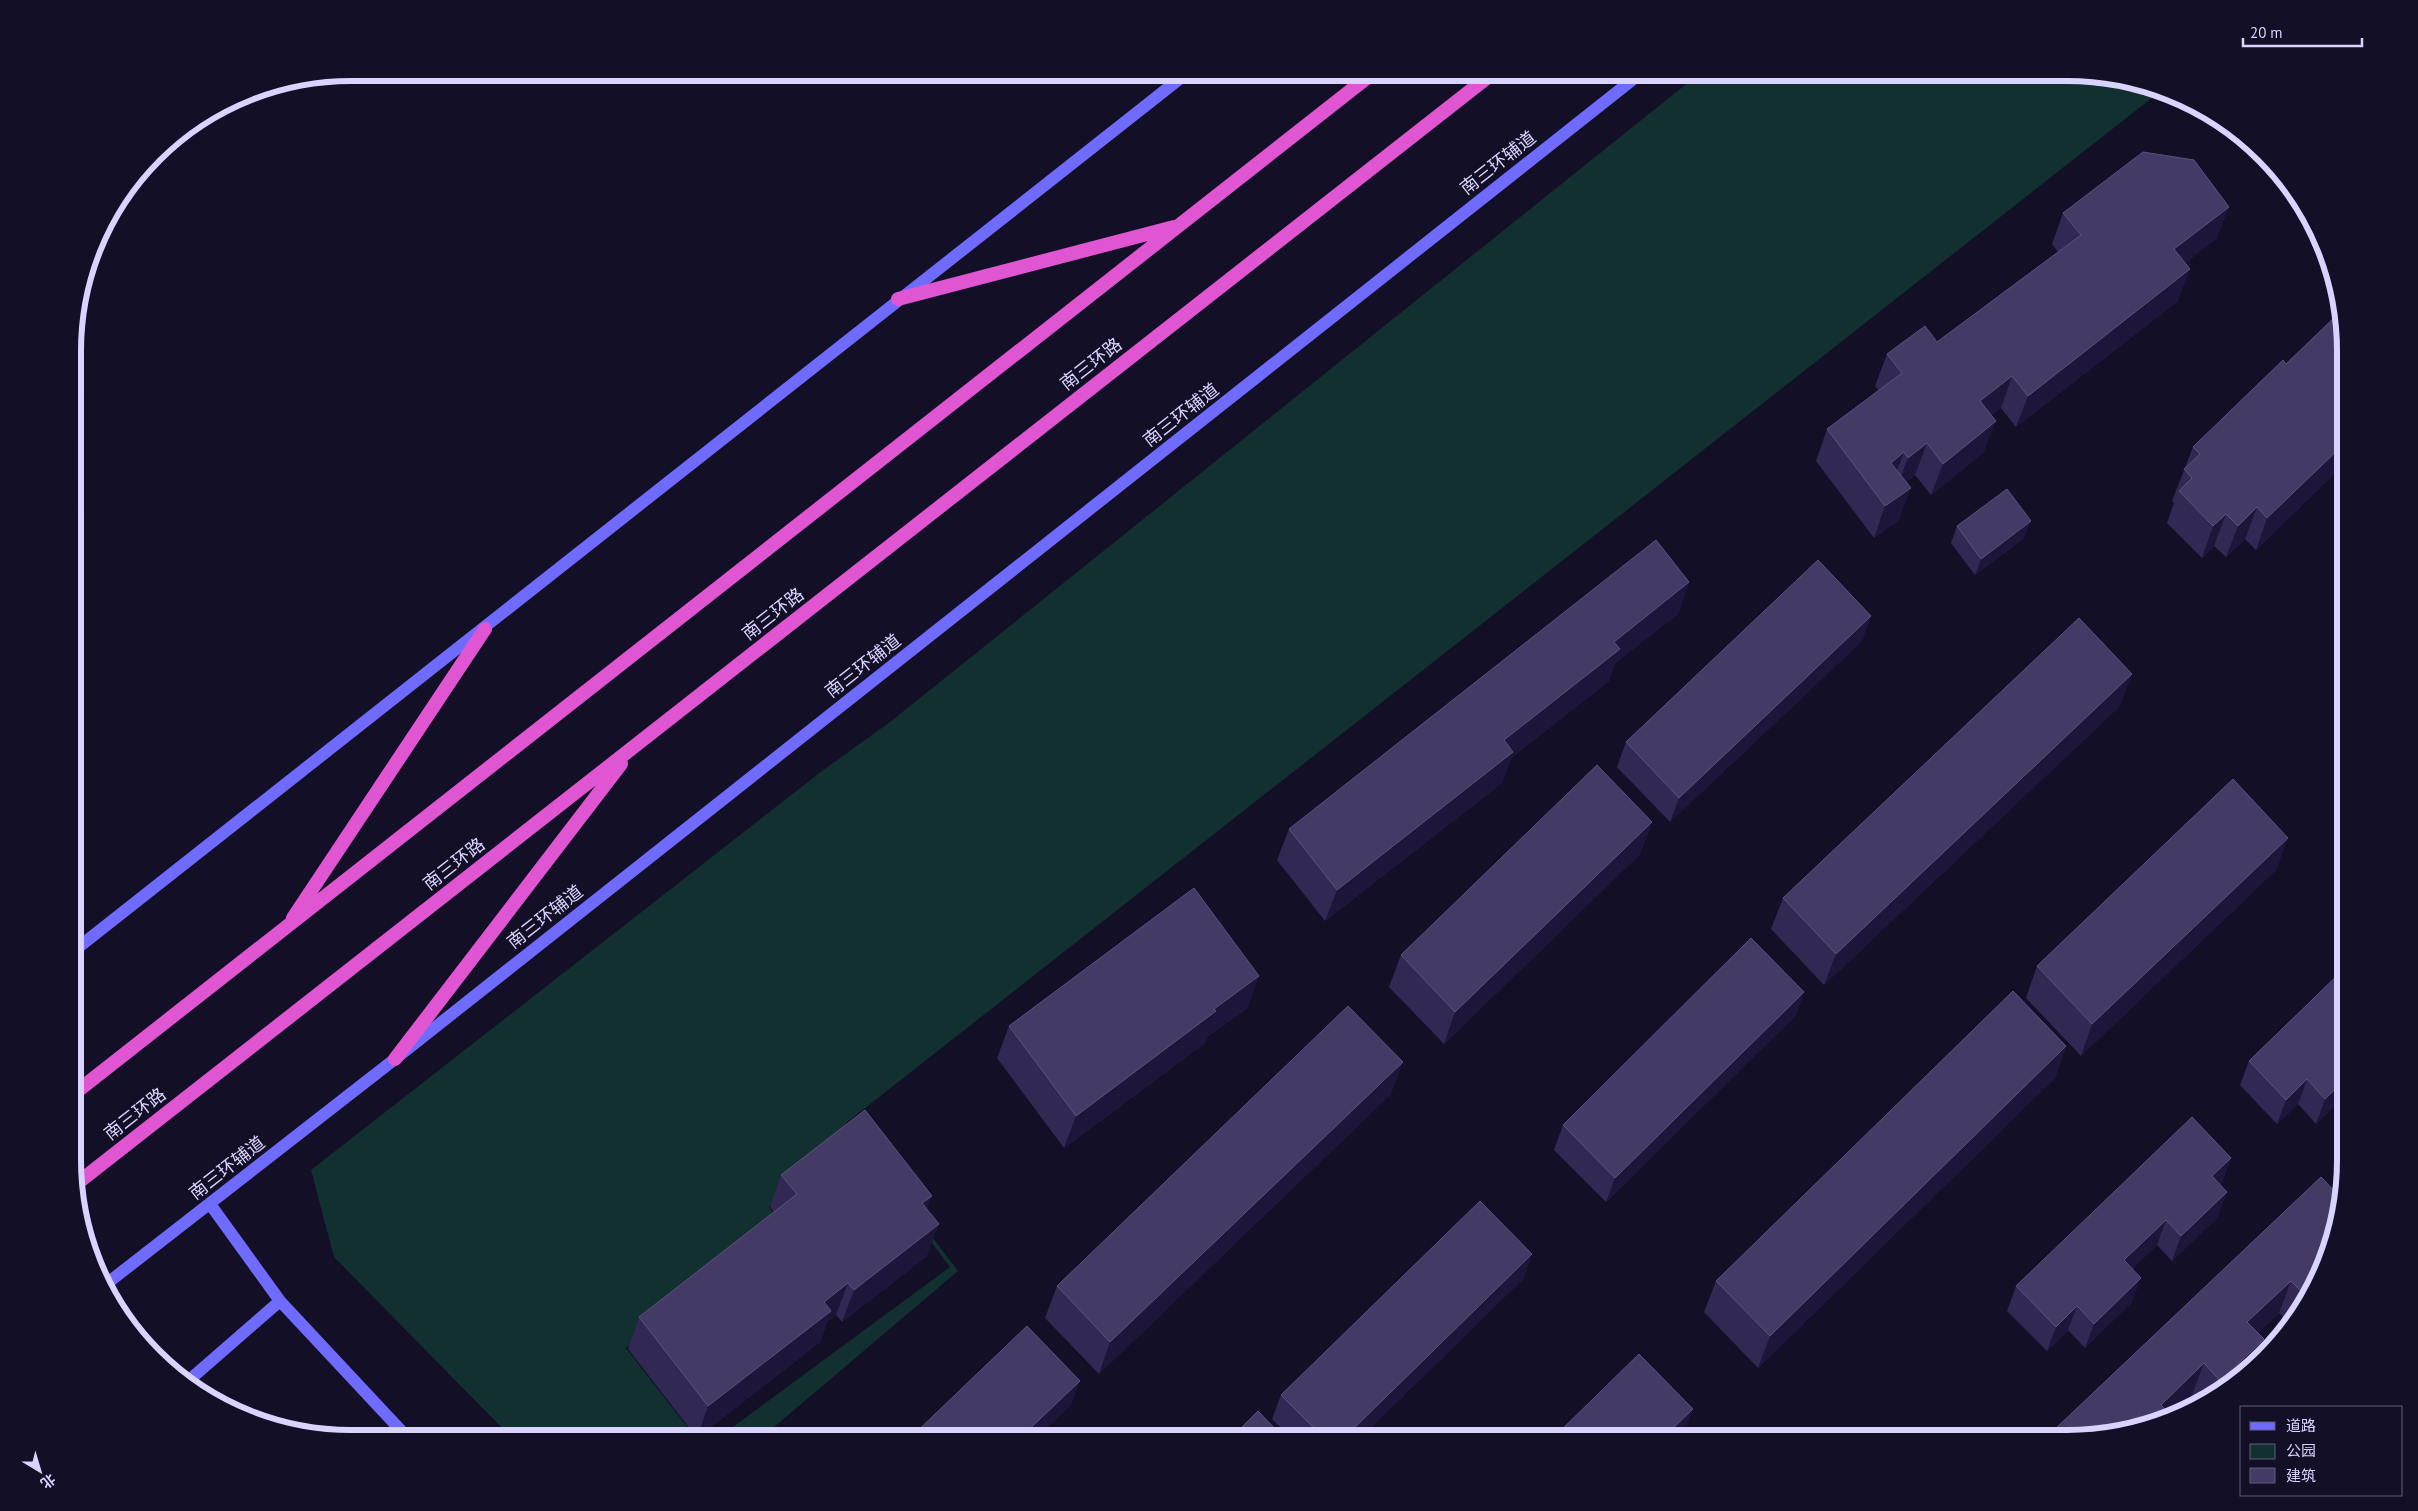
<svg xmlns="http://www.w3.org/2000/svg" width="2418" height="1511" viewBox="0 0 2418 1511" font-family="'PT Sans','Noto Sans SC',sans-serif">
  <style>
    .green { fill: #12302f }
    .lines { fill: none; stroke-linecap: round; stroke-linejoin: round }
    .secondary { stroke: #6f6bff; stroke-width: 12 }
    .trunk { stroke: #e055d1; stroke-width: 14 }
    .wall { fill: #312854 }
    .shaded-wall { fill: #1d163a }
    .building { fill: #433a66; stroke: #5a527e }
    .labels { text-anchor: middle; stroke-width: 4.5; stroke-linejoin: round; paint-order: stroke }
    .street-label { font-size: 18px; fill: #d9d4ff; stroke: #130f26 }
    .rim { fill: none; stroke: #d9d4ff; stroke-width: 6 }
  </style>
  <rect width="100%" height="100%" fill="#130f26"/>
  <path class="green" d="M1700 73H2067L2162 90 846 1123 958 1271 761 1438H718L950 1267 853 1139 769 1207 783 1225 626 1348 696 1438H512L334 1257 311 1170 822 771 890 722Z"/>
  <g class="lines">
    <path class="secondary" d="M75 950C447 659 815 364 1187 73
      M210 1204 280 1301 408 1438
      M105 1285 395 1059 1641 73
      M187 1382 280 1301"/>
    <path class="trunk" d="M898 299 1174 227
      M293 918 485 629
      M395 1059 621 764
      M75 1093 1373 73
      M75 1185 1493 73"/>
  </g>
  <path class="wall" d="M2063 213 2217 238 2185 263 2178 301 2016 427 2001 408 1991 415 1984 452 1931 495 1915 475 1906 482 1899 520 1874 538 1816 461 1827 429 1879 391 1875 386 1887 354 1937 342 2058 252 2052 244Z
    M2345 333V471L2339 465 2336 472 2256 550 2245 539 2226 557 2214 546 2202 558 2167 523 2174 503 2172 501 2193 447 2286 364Z
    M1957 526 2024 538 1975 575 1951 543Z
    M1689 582 1678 614 1615 663 1609 681 1511 758 1502 783 1325 921 1277 860 1289 829Z
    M1871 616 1862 641 1670 822 1617 767 1626 742Z
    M2120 706 1824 985 1771 929 1783 898Z
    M1652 822 1640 854 1444 1044 1389 987 1401 955Z
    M2277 869 2081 1056 2026 998 2037 966Z
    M2345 968V1096L2316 1124 2298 1104 2277 1124 2240 1085 2249 1061Z
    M1804 992 1795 1016 1606 1202 1554 1150 1563 1125Z
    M1248 1008 1207 1037 1205 1043 1064 1148 997 1058 1009 1026Z
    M2066 1046 2055 1078 1758 1368 1704 1312 1716 1281Z
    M1391 1094 1099 1374 1045 1318 1057 1286Z
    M2345 1157V1178L2342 1191 2334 1183 2343 1159Z
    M2231 1158 2222 1182 2220 1184 2218 1217 2172 1261 2157 1245 2132 1269V1302L2085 1348 2068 1330 2047 1351 2007 1311 2016 1286Z
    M781 1175 932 1196 927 1209V1256L842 1322 836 1315 827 1322 820 1342 697 1438 628 1349 639 1317 774 1212 770 1207Z
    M2331 1249 2299 1315 2291 1324 2279 1313 2258 1333 2264 1339 2255 1364 2206 1401 2200 1404 2192 1395 2171 1416 2085 1438H2052L2054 1430Z
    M1532 1254 1523 1279 1360 1438H1291L1272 1419 1281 1395Z"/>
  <path class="shaded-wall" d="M2229 207 2217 238 2163 281 2174 249Z
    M2190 269 2178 301 2016 427 2028 396Z
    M2012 376 2001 408 1969 433 1980 401Z
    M1996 421 1984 452 1931 495 1943 464Z
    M2342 425 2331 456 2345 443V448L2336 472 2256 550 2267 518 2337 430Z
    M1927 443 1915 475 1896 489 1908 458Z
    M1904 452 1892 484 1891 463Z
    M1911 488 1899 520 1874 538 1885 506Z
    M2257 507 2245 539 2226 557 2238 526Z
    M2226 514 2214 546 2202 558 2213 526Z
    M2031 521 2024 538 1975 575 1981 559Z
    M1689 582 1678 614 1615 663 1609 681 1511 758 1502 783 1325 921 1337 890 1614 642Z
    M1871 616 1862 641 1670 822 1679 798Z
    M2132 674 2120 706 1824 985 1836 954Z
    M1652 822 1640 854 1444 1044 1455 1012Z
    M2288 838 2277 869 2081 1056 2092 1024Z
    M1259 976 1248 1008 1207 1037 1205 1043 1064 1148 1076 1116 1214 1009Z
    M1804 992 1795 1016 1606 1202 1615 1178Z
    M2066 1046 2055 1078 1758 1368 1770 1336Z
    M1403 1062 1391 1094 1099 1374 1110 1342Z
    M2307 1079 2298 1104 2277 1124 2286 1100Z
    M2345 1080V1096L2316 1124 2325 1099Z
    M2231 1158 2222 1182 2203 1201 2212 1176Z
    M2227 1192 2218 1217 2172 1261 2181 1236Z
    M932 1196 920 1228 922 1203Z
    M2166 1220 2157 1245 2115 1285 2124 1260Z
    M939 1224 927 1256 842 1322 854 1290Z
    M1532 1254 1523 1279 1360 1438H1344Z
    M2141 1278 2132 1302 2085 1348 2094 1324Z
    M2291 1281 2279 1313 2236 1354 2247 1322Z
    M848 1283 836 1315 827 1322 820 1342 697 1438 708 1406 824 1302Z
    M2077 1306 2068 1330 2047 1351 2056 1327Z
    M2264 1339 2255 1364 2216 1394 2220 1381Z
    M2204 1363 2192 1395 2171 1416 2161 1405Z
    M1080 1381 1071 1405 1037 1438H1020Z
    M1693 1409 1683 1438H1663Z"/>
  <path class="building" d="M2143 152 2194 160 2229 207 2174 249 2190 269 2028 396 2012 376 1980 401 1996 421 1943 464 1927 443 1908 458 1904 452 1891 463 1911 488 1885 506 1827 429 1902 373 1887 354 1925 326 1937 342 2081 235 2063 213Z
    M2340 312 2342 314 2345 333V428L2342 425 2337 430 2345 438V443L2267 518 2257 507 2238 526 2226 514 2213 526 2179 491 2192 478 2184 469 2200 454 2193 447 2283 360 2286 364Z
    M2007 489 2031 521 1981 559 1957 526Z
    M1656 540 1689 582 1614 642 1620 649 1504 740 1513 752 1337 890 1289 829Z
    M1818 560 1871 616 1679 798 1626 742Z
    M2079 618 2132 674 1836 954 1783 898Z
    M1597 765 1652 822 1455 1012 1401 955Z
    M2233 779 2288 838 2092 1024 2037 966Z
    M1194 888 1259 976 1214 1009 1216 1011 1076 1116 1009 1026Z
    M1751 938 1804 992 1615 1178 1563 1125Z
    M2345 968V1080L2325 1099 2307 1079 2286 1100 2249 1061Z
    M2013 991 2066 1046 1770 1336 1716 1281Z
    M1348 1006 1403 1062 1110 1342 1057 1286Z
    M865 1110 932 1196 922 1203 939 1224 854 1290 848 1283 824 1302 831 1311 708 1406 639 1317 797 1194 781 1175Z
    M2192 1117 2231 1158 2212 1176 2227 1192 2181 1236 2166 1220 2124 1260 2141 1278 2094 1324 2077 1306 2056 1327 2016 1286Z
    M2321 1177 2341 1198 2331 1249 2307 1297 2291 1281 2247 1322 2264 1339 2220 1381 2204 1363 2161 1405 2171 1416 2139 1429 2085 1438H2062L2054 1430Z
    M1480 1201 1532 1254 1344 1438H1324L1281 1395Z
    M1027 1326 1080 1381 1020 1438H910Z
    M1639 1354 1693 1409 1663 1438H1553Z
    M1258 1411 1284 1438H1231Z"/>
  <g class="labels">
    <g class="street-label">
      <text transform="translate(1498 163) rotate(-38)" y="6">南三环辅道</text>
      <text transform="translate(1091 364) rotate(-38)" y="6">南三环路</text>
      <text transform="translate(1181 415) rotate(-38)" y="6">南三环辅道</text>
      <text transform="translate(773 614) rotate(-38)" y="6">南三环路</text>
      <text transform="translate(863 666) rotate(-38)" y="6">南三环辅道</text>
      <text transform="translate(454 864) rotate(-38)" y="6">南三环路</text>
      <text transform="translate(545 917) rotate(-38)" y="6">南三环辅道</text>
      <text transform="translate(135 1114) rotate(-38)" y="6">南三环路</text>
      <text transform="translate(227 1168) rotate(-38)" y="6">南三环辅道</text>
    </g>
  </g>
  <path d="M0 0H2418V1511H0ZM351 81H2067A270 270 0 0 1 2337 351V1160A270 270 0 0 1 2067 1430H351A270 270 0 0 1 81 1160V351A270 270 0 0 1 351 81Z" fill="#130f26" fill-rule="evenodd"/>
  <path class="rim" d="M351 81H2067A270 270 0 0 1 2337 351V1160A270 270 0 0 1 2067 1430H351A270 270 0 0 1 81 1160V351A270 270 0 0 1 351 81Z"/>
  <rect x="2240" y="1406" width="162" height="90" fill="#130f26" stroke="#625e7d"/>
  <rect x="2250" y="1422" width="25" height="8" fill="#6f6bff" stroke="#625e7d"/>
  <text x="2286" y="1431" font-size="15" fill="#d9d4ff">道路</text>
  <rect x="2250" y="1444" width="25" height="15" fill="#12302f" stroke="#625e7d"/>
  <text x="2286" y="1456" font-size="15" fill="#d9d4ff">公园</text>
  <rect x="2250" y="1468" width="25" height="15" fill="#433a66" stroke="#625e7d"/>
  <text x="2286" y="1481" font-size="15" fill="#d9d4ff">建筑</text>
  <g transform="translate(40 1471) rotate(142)" stroke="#130f26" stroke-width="4" paint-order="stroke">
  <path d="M0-4L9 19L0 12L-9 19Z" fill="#d9d4ff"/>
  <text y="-8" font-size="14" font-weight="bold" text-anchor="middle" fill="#d9d4ff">北</text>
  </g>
  <path d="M2243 38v8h119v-8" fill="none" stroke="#d9d4ff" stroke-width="2.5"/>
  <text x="2250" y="38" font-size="15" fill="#d9d4ff" stroke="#130f26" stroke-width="4" paint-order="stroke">20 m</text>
</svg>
